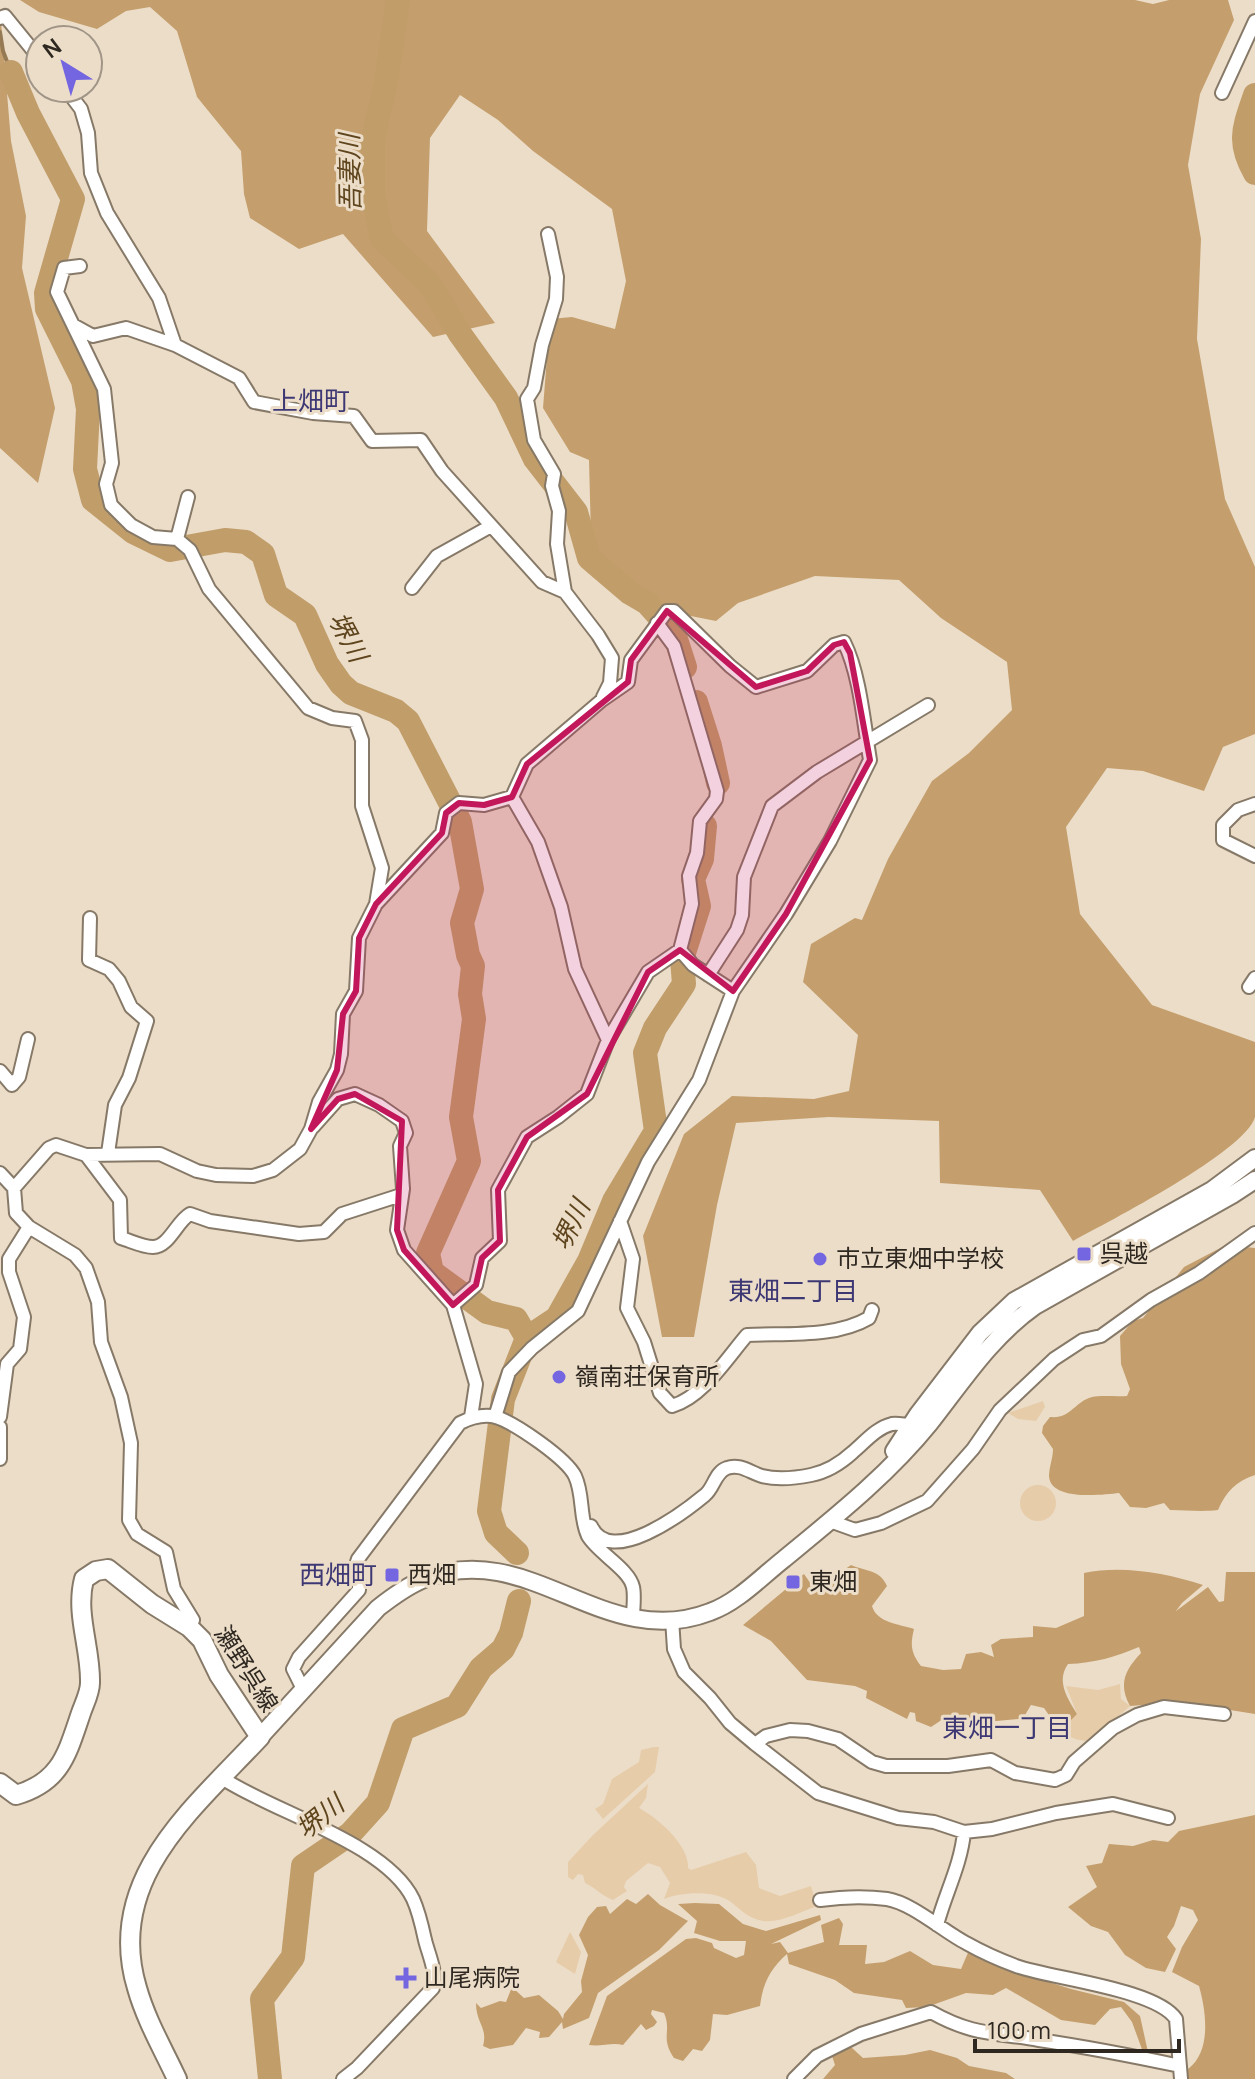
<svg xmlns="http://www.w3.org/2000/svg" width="1255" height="2079" viewBox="0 0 1255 2079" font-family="Manrope,'Noto Sans JP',sans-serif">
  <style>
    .green { fill: #e6cca9 }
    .forest { fill: #c49f6d }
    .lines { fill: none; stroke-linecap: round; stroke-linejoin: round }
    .stream { stroke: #957a54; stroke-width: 4 }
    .river { stroke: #c19d6a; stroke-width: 24 }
    .minor-casing { stroke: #867967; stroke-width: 16 }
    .tertiary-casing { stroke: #867967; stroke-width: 20 }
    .secondary-casing { stroke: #867967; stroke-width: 22 }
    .minor { stroke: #fff; stroke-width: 12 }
    .tertiary { stroke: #fff; stroke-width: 16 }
    .secondary { stroke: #fff; stroke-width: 18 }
    .marked { fill: #c2185b; fill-opacity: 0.2; stroke: #c2185b; stroke-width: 6; stroke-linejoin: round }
    .poi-dot { fill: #7465e0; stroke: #ecddc9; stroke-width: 3 }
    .labels { text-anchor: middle; stroke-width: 6; stroke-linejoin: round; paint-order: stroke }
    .poi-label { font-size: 24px; fill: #2e2821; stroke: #ecddc9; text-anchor: start }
    .street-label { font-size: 24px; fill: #2e2821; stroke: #ecddc9 }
    .water-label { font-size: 26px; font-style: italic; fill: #5f451d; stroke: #ecddc9 }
    .neighbourhood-label { font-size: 26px; fill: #3d3874; stroke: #ecddc9 }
  </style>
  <rect width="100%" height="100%" fill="#ecddc9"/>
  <path class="green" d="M1043 1401 1045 1407 1036 1421 1018 1419 1008 1413Z
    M1020 1503a18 18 0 1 1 36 0a18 18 0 1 1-36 0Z
    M1120 1684 1121 1699 1130 1706 1090 1741C1077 1741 1068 1738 1060 1727L1077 1714 1066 1686 1098 1690Z
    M654 1747H659L655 1772 603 1819 595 1809 603 1804 612 1779 639 1762 641 1750Z
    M648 1784 646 1798 639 1808C658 1818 690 1846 688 1868L691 1870 746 1852 756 1865 759 1888 780 1896 811 1886 817 1906C800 1912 781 1923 763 1921 748 1918 742 1911 731 1902 714 1890 682 1892 664 1899L670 1883 660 1867 648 1863 626 1881 624 1887 627 1891 613 1900C602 1896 596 1888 585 1883L583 1875 578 1874 573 1880 568 1877V1862L593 1835Z
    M570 1932 581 1952 575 1974 556 1962Z"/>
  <path class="forest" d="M20 0H1135L1153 4 1169 0H1228L1234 20 1200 94 1188 165 1201 239 1197 339 1225 499 1255 567V734L1223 747 1204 791 1143 771 1107 768 1066 827 1080 914 1152 1005 1255 1042C1255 1059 1255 1103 1255 1117 1246 1151 1108 1222 1073 1241L1040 1190 940 1183 939 1121 829 1117 736 1123 717 1205 694 1337H662L643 1236 684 1134 732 1096 814 1099 849 1091 858 1035 803 982 811 944 855 918 862 920 888 859 932 781 969 753 1012 710 1007 662 941 618 899 580 815 576 738 603 716 621 625 603 592 576 589 460 570 452 543 408 550 319 572 317 615 329 626 281 612 209 533 151 498 120 460 95 430 138 427 231 495 323 433 337 343 234 299 249 250 218 244 194 241 151 197 97 177 31 150 7 126 11 97 29 39 12Z
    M0 10 11 141 26 216 22 268 55 408 38 483 0 448Z
    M1226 1245 1255 1248V1475C1236 1481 1226 1492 1218 1510 1201 1512 1187 1510 1170 1510L1164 1503 1146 1508 1130 1507 1119 1493C1101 1495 1050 1501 1049 1476 1049 1467 1053 1458 1053 1449L1042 1433 1043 1426 1050 1417C1071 1419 1074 1402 1092 1397 1102 1395 1116 1397 1127 1396L1130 1389 1121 1364 1120 1336 1133 1321 1143 1318 1184 1267Z
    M851 1565C867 1572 879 1569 887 1586L872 1606C877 1623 899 1624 914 1629 910 1645 911 1653 921 1666L943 1670 961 1669 966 1654 981 1652 994 1657 991 1645 1001 1639 1033 1637V1626L1056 1628 1084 1616V1573C1122 1565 1166 1573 1203 1585L1182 1603 1176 1611 1208 1587 1219 1602 1224 1601 1226 1572H1255V1714L1180 1702 1130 1706C1118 1684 1125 1670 1141 1653L1139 1647C1115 1657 1095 1663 1068 1664 1056 1681 1067 1698 1077 1714L1070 1721H1053L1044 1708 1031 1705 1025 1715 1019 1719 975 1723 949 1715 931 1727 916 1721 915 1713 910 1712 907 1719 866 1698 867 1691 855 1686 807 1680 771 1641 743 1625 804 1574 811 1584 821 1586Z
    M1255 1815V2079H1188V2069C1212 2051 1206 2011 1199 1986L1172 1972 1182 1947 1198 1920 1193 1910 1181 1906 1174 1926 1167 1937 1176 1949 1165 1972 1146 1968 1125 1955 1108 1932 1091 1926 1068 1907 1097 1887 1086 1866 1102 1863 1109 1844 1133 1846 1153 1840 1168 1842 1179 1831Z
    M648 1894 660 1905 688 1921 659 1950 598 1993 589 2018 563 2029 562 2022 549 2037 539 2038 540 2032 526 2028 513 2045 490 2049 483 2046C488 2027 476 2024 476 2003L481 2008 500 2001 506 2002 512 1987 524 1998 539 1995 558 2011 563 2019 564 2014 582 1992 581 1981 588 1955 579 1935 588 1917 597 1907 606 1906 610 1914 627 1899 636 1904Z
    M695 1903 719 1904 743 1924 766 1931 820 1915 821 1920 771 1944 780 1942 788 1953 824 1942 821 1925 839 1918 843 1924 839 1945H867L865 1964 884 1962 910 1951 933 1965 961 1969 970 1948 1020 1973 1071 1989 1124 2002 1140 2016 1148 2052H1143L1132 2022 1121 2007 1110 2009 1095 2025 1061 2020 1006 1988 993 1995 966 1993 927 2007 906 2008 902 2000 854 1993 835 1980 789 1964 787 1954C770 1969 763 1983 760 2006L727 2015 713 2014 710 2040 702 2051 693 2049 683 2061 674 2058C660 2038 672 2031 664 2013L652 2010 651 2014 657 2022 654 2026 646 2030 641 2024 623 2045C612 2042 601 2047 589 2045L607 1996 686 1939 696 1938 712 1943 714 1948 736 1958 744 1955 746 1941H720L694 1933 697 1921 678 1904Z
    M851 2047 863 2058 905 2055 930 2050 957 2058 969 2066 1006 2073 1015 2079H823L835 2065 832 2056Z"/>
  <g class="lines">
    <path class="stream" d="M0 32 3 51 11 72"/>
    <path class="river" d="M398 0 386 82 373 138V195L382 239 429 283 460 334 506 398 535 459 576 512 589 558 630 593 647 603 674 633 685 667
      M11 72 28 113 73 199 46 293 47 309 83 381 88 409 85 469 93 500 133 532 170 550 225 540 246 542 263 554 276 595 305 615 327 664 341 684 351 693 396 711 408 721 460 822 472 889 462 923 468 955 473 966 470 994 474 1019 461 1117 469 1161 428 1253 432 1272 487 1312 516 1319 527 1338 503 1399 489 1511 496 1533 517 1553
      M1255 95C1244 128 1237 141 1255 173
      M696 702 710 746 718 783
      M527 1338 557 1318 589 1261 614 1201 656 1131 645 1053 655 1028 684 984 682 959 699 906 693 879 702 859 705 826
      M270 2079 262 1999 293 1957 303 1866 350 1834 378 1803 403 1729 457 1706 481 1668 503 1649 511 1633 519 1601"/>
    <g class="minor-casing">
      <path id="minor" d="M0 18 5 16 40 59
        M65 88 81 109 88 133 91 173 107 213 159 298 175 345 239 378 254 402 313 413 354 416 372 441 421 440 442 471 542 582 565 592
        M1222 93 1255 21
        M548 234 557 277 556 299 542 345 534 388 527 399 534 440 554 474 552 486 559 511 557 544 565 592 598 635 612 658 610 683 603 697
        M80 266 64 268 57 292 104 389 112 463 106 484 111 505 131 525 153 537 177 539 190 550 209 589 308 708 332 718 355 721 362 740V806L382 868 376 904 359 938 356 991 343 1014 341 1054 337 1070 319 1102 311 1129 300 1149 273 1170 253 1176 216 1175 197 1171 160 1154 86 1155 56 1145 49 1148 14 1188 16 1213 29 1227 75 1255 86 1268 98 1302 101 1342 121 1397 131 1443 129 1520 137 1534 166 1552 174 1589 193 1620 189 1627
        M73 325 93 336 126 328 175 345
        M177 539 188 497
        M412 588 437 556 491 526
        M512 797 538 842 561 907 575 969 608 1040
        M1255 804 1238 810 1223 825V840L1255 856
        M376 904 442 833 446 813 459 803 484 805 512 797 527 764 602 700 628 682 631 660 667 611H674L730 666 756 687 807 671 834 645 844 642C860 674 864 725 870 760L830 841 786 914 733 991 699 1080 648 1162 578 1311 532 1348 509 1372 495 1417
        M90 918 89 960 109 969 119 981 131 1007 147 1021 129 1078 115 1105 108 1153
        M680 950 693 965 733 991
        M708 975 737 930 742 915 744 877 772 806 817 772 928 705
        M1249 987 1255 978
        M0 1071 12 1085 19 1077 28 1039
        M313 1127 338 1099 355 1094 379 1105 402 1121 406 1133 400 1146 403 1189 397 1230 404 1250 453 1305 476 1384 471 1417
        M86 1155 120 1200 121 1238C131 1241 143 1247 153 1247 169 1247 177 1221 190 1214L210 1221 299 1234 324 1232 342 1214 401 1195
        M0 1173 14 1188
        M620 1221 633 1259 627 1308 644 1342 660 1393 672 1406C703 1397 727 1358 747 1335 786 1333 835 1338 869 1318L872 1310
        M453 1305 476 1285 482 1258 500 1241 498 1190 527 1137 558 1117 587 1094 608 1040 648 972 680 950 692 904 689 876 697 853 700 821 716 799 717 791 674 646 657 623
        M0 1417 7 1364 20 1349 24 1317 9 1272V1259L29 1227
        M0 1427V1459
        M830 1521 855 1530 881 1523 927 1501 973 1449 1000 1410 1054 1359 1083 1340 1101 1336 1151 1300 1199 1273 1255 1233
        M591 1526C610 1568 682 1514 705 1495 714 1488 715 1472 727 1468 740 1463 751 1473 762 1476 777 1480 796 1478 811 1475 826 1472 841 1463 853 1452 865 1442 876 1428 892 1424 898 1423 905 1425 911 1425
        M672 1619 674 1649 684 1672 710 1698 730 1723 755 1744 766 1736 790 1730 808 1731 838 1739 872 1762 886 1766H948L991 1760 1015 1773 1055 1780 1066 1775 1074 1762 1113 1728 1137 1715 1164 1707 1224 1714
        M303 1689 293 1669 299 1657 359 1590V1582L354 1571 358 1559 460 1423C470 1418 484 1414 496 1417 515 1423 566 1458 575 1476 584 1495 579 1517 588 1536 598 1553 629 1569 633 1587 635 1596 633 1609 633 1618
        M755 1744 818 1793 898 1818 934 1822 964 1832 992 1829 1056 1813 1113 1804 1168 1818
        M222 1778C273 1812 386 1843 413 1899 419 1912 422 1926 425 1940 429 1956 437 1971 433 1988L357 2068 343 2079
        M820 1900C841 1897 865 1896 887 1899 912 1903 943 1931 966 1943 982 1952 1000 1960 1016 1966 1053 1979 1156 1989 1176 2019L1181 2079
        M937 1925C945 1894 961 1865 964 1832
        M794 2079 817 2056 861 2034 931 2012C974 2036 994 2032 1039 2040 1086 2047 1133 2056 1180 2066"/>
    </g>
    <g class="tertiary-casing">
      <path id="tertiary" d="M894 1451 918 1414 980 1333 1014 1301 1212 1190 1255 1158
        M260 1737 378 1608C392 1597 407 1586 424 1579 529 1537 604 1653 710 1612 738 1602 761 1577 784 1559 835 1517 888 1475 930 1423 963 1381 991 1337 1035 1306L1232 1195 1255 1180"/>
    </g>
    <g class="secondary-casing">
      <path id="secondary" d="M0 1783 16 1795C61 1782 67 1754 81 1713 84 1704 90 1693 90 1683 91 1648 75 1614 84 1579L96 1571 108 1569 152 1604 189 1627 202 1640 219 1675 260 1737C194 1808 104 1879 137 1988 146 2020 163 2049 177 2079"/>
    </g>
    <use href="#minor" class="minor"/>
    <use href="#tertiary" class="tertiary"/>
    <use href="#secondary" class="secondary"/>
  </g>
  <path class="marked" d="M667 611 756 687 807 671 834 645 844 642 850 653 870 760 786 914 733 991 680 950 648 972 587 1094 527 1137 498 1190 500 1241 482 1258 476 1285 453 1305 404 1250 397 1230 402 1121 355 1094 338 1099 311 1129 337 1070 343 1014 356 991 359 938 376 904 442 833 446 813 459 803 484 805 512 797 527 764 628 682 631 660Z"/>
  <g class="poi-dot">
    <rect x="1076" y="1246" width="16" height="16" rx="4"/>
    <circle cx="820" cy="1259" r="8"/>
    <circle cx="559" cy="1377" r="8"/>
    <rect x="384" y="1567" width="16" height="16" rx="4"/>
    <rect x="785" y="1574" width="16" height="16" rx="4"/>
    <path d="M402 1966h8v8h8v8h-8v8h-8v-8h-8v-8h8z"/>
  </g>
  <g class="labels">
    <g class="poi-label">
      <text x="1100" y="1262">呉越</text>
      <text x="836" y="1267">市立東畑中学校</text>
      <text x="575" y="1385">嶺南荘保育所</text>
      <text x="408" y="1583">西畑</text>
      <text x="809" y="1590">東畑</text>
      <text x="424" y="1986">山尾病院</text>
    </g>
    <g class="street-label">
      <text transform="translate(246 1669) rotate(58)" y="8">瀬野呉線</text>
    </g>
    <g class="water-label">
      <text transform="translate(350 173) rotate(-91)" y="9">吾妻川</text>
      <text transform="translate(348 637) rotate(62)" y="9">堺川</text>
      <text transform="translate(571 1225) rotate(-64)" y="9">堺川</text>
      <text transform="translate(320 1817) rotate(-39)" y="9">堺川</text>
    </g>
    <g class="neighbourhood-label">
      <text x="311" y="410">上畑町</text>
      <text x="793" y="1300">東畑二丁目</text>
      <text x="338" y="1584">西畑町</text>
      <text x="1007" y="1737">東畑一丁目</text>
    </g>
  </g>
  <g transform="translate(64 64) rotate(323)"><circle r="38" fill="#ecddc9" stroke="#a09586" stroke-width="2"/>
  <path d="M0-6L14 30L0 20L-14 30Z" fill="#7465e0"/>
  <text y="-12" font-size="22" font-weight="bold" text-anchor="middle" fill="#2e2821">N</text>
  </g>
  <path d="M975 2039v12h204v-12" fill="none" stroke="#2e2821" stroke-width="4"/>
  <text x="987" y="2039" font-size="24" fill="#2e2821" stroke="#ecddc9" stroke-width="6" paint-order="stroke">100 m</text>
</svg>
